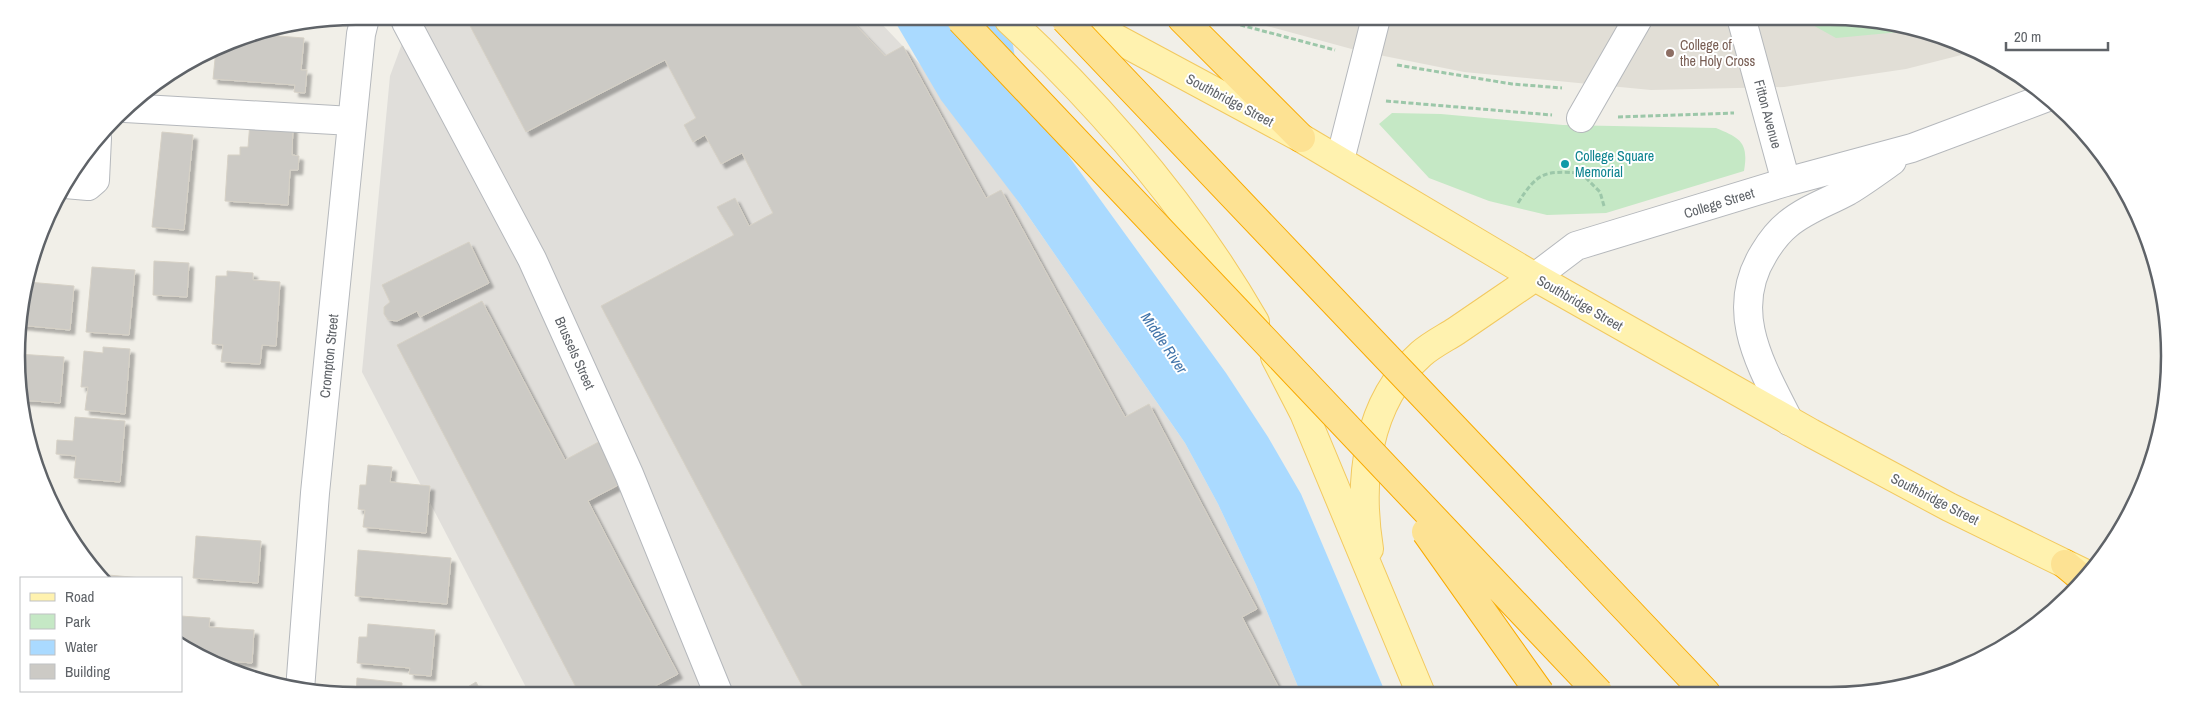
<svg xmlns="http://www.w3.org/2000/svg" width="2186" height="712" viewBox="0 0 2186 712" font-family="'Archivo Narrow',sans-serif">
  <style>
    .industrial { fill: #e0deda }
    .education { fill: #e1ded6 }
    .green { fill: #c5e8c5 }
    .water { fill: #aadaff }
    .building { fill: #cccac5; stroke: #d6d1c6; filter: url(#shadow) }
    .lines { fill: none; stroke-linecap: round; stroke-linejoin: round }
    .minor-casing { stroke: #b5b8bc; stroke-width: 30 }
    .major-casing { stroke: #f2c960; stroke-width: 30 }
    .highway-casing { stroke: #f9ab00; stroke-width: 30 }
    .path { stroke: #9cc7a9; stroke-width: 3; stroke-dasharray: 5 2.5; stroke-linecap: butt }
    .minor { stroke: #fff; stroke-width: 28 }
    .major { stroke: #fff2af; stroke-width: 28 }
    .highway { stroke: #fde293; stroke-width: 28 }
    .highway-bridge-casing { stroke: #f9ab00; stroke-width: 30; stroke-linecap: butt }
    .highway-bridge { stroke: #fde293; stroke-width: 28 }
    .education-dot { fill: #8d6e63; stroke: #fff; stroke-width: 2 }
    .culture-dot { fill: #0f9aa8; stroke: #fff; stroke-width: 2 }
    .labels { text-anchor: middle; stroke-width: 4; stroke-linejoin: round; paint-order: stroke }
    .education-label { font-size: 14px; fill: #785e54; stroke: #fff; text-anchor: start }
    .street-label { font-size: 14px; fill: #5f6368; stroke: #fff }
    .culture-label { font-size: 14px; fill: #0d838f; stroke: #fff; text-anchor: start }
    .water-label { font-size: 15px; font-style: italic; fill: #4174aa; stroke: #fff }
    .rim { fill: none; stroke: #5f6368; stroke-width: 2.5 }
  </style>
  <defs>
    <filter id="shadow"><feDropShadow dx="4.5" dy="4.5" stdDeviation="1" flood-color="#0004"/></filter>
  </defs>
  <rect width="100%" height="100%" fill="#f1efe8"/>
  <path class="industrial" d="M878 20 933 78 1185 443 1218 504 1256 585 1301 694 530 695 362 372 390 76 410 22Z"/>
  <path class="education" d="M1830 16 1897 23 1960 42 1977 51 1906 69 1784 87 1651 90 1464 72 1359 51 1241 19Z"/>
  <path class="green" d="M1808 16 1897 23 1921 30 1836 38 1809 23Z
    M1392 113 1441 114 1563 125 1716 128C1740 138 1749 142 1744 171L1606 213 1547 215 1489 201 1429 178 1379 124Z"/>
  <path class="water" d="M894 20H1009L1020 89 1226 373 1268 437 1301 494 1386 694H1301L1256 585 1218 504 1185 443 1020 204 941 100Z"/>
  <path class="building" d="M851 20 885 56 903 46 986 198 1001 190 1125 417 1149 404 1257 609 1242 617 1282 694 802 695 806 693 601 306 734 235 717 207 735 198 749 226 773 213 742 153 721 164 705 135 693 142 684 125 696 118 665 60 526 132 468 22Z
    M252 34 304 38 301 70H307L305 93 294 92 295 85 213 79 216 49 226 42Z
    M250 122 293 124 292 155 299 156 298 170H290L288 205 225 201 228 155H240V147H248Z
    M162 132 193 135 184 230 152 227Z
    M469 242 489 283 420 317 417 311 397 321 388 320 384 314V307L390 302 382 285Z
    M154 261 189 263 187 297 153 295Z
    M92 267 135 270 129 335 86 332Z
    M227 271 253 273V280L280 282 276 346 262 345 260 364 221 362 223 345 212 344 216 276H227Z
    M28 282 74 286 70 330 19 325V312Z
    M482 301 565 460 604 439 626 481 588 501 678 674 638 695H580L397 345Z
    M103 347 130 349 125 414 85 410 88 387H81L84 351 103 353Z
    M18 354 64 357 60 403 21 400 17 379Z
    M75 417 125 421 120 482 74 478 76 456 56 454 57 440 73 441Z
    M368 465 392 467 390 482 430 486 426 533 363 527 365 510 358 509 360 485H366Z
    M196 536 261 541 258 583 193 578Z
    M358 550 451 558 447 604 355 596Z
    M97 574 142 578H101Z
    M181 616 210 618 209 627 254 630 252 663 207 659 181 646Z
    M368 624 435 630 431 676 409 674 410 668 357 663 359 637H367Z
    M357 678 402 683V690L409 691V696H356Z
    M476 682 484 696H464L461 691Z"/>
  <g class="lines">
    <g class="minor-casing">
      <path id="minor" d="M1741 17 1786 182
        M406 22 532 259 629 474 719 695
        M125 108 352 121
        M1581 118 1639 17
        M1340 160 1376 18
        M65 184 88 186 95 180 97 138
        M1535 277 1576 246 1786 182 1912 148 2048 97
        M1789 421C1762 367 1727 312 1764 253 1770 243 1778 232 1788 224 1806 209 1828 202 1848 191 1863 182 1878 171 1892 161
        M300 690 315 493 361 34 364 22"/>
    </g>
    <g class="major-casing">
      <path id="major" d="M1080 19 1301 138 1535 277 1811 433 1949 507 2086 574
        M1009 20C1104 109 1190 209 1255 322
        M1275 357 1304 413 1421 694
        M1369 549C1358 480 1366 403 1421 354 1431 345 1445 338 1456 331 1482 313 1509 295 1535 277"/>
    </g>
    <g class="highway-casing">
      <path id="highway" d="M1182 19 1301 138
        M1578 558 1706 693
        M2065 564 2083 579"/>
    </g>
    <path class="path" d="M1233 23 1335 50
      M1397 65 1512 84 1562 88
      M1386 101 1552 115
      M1618 117 1734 113
      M1518 203C1538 171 1545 171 1581 173L1600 192 1604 206"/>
    <use href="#minor" class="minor"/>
    <use href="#major" class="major"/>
    <use href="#highway" class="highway"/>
    <g class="highway-bridge-casing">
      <path id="highway-bridge" d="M1065 19 1578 558
        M961 20 1599 693
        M1426 532 1540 693"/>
    </g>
    <use href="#highway-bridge" class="highway-bridge"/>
  </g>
  <circle class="education-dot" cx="1670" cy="53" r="5"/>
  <circle class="culture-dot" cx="1565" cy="164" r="5"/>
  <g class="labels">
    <g class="education-label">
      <text x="1680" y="50">College of<tspan x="1680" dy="16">the Holy Cross</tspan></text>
    </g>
    <g class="street-label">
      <text transform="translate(1230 100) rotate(28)" y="5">Southbridge Street</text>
      <text transform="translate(1768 114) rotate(75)" y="5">Fitton Avenue</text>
      <text transform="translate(1719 203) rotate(-17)" y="5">College Street</text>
      <text transform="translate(1580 303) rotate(30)" y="5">Southbridge Street</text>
      <text transform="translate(575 353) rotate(66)" y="5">Brussels Street</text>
      <text transform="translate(329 356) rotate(-84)" y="5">Crompton Street</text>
      <text transform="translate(1935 499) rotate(27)" y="5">Southbridge Street</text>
    </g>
    <g class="culture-label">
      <text x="1575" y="161">College Square<tspan x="1575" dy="16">Memorial</tspan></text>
    </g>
    <g class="water-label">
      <text transform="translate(1164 343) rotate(56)" y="5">Middle River</text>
    </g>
  </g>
  <path d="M0 0H2186V712H0ZM356 25H1830A331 331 0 0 1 2161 356V356A331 331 0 0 1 1830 687H356A331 331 0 0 1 25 356V356A331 331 0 0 1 356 25Z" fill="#fff" fill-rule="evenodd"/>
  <path class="rim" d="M356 25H1830A331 331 0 0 1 2161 356V356A331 331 0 0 1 1830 687H356A331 331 0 0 1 25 356V356A331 331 0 0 1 356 25Z"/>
  <rect x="20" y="577" width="162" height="115" fill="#ffffff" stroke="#bfc1c3"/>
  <rect x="30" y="593" width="25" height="8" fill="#fff2af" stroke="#bfc1c3"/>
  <text x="65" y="602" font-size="15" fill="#5f6368">Road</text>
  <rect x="30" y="614" width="25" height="15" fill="#c5e8c5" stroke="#bfc1c3"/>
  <text x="65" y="627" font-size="15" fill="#5f6368">Park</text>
  <rect x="30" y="640" width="25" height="15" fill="#aadaff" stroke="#bfc1c3"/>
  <text x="65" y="652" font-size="15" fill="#5f6368">Water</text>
  <rect x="30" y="664" width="25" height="15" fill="#cccac5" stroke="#bfc1c3"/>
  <text x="65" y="677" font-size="15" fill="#5f6368">Building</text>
  <path d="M2006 42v8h102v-8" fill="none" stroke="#5f6368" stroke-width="2.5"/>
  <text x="2014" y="42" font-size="15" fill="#5f6368" stroke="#ffffff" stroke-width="4" paint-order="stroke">20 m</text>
</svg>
